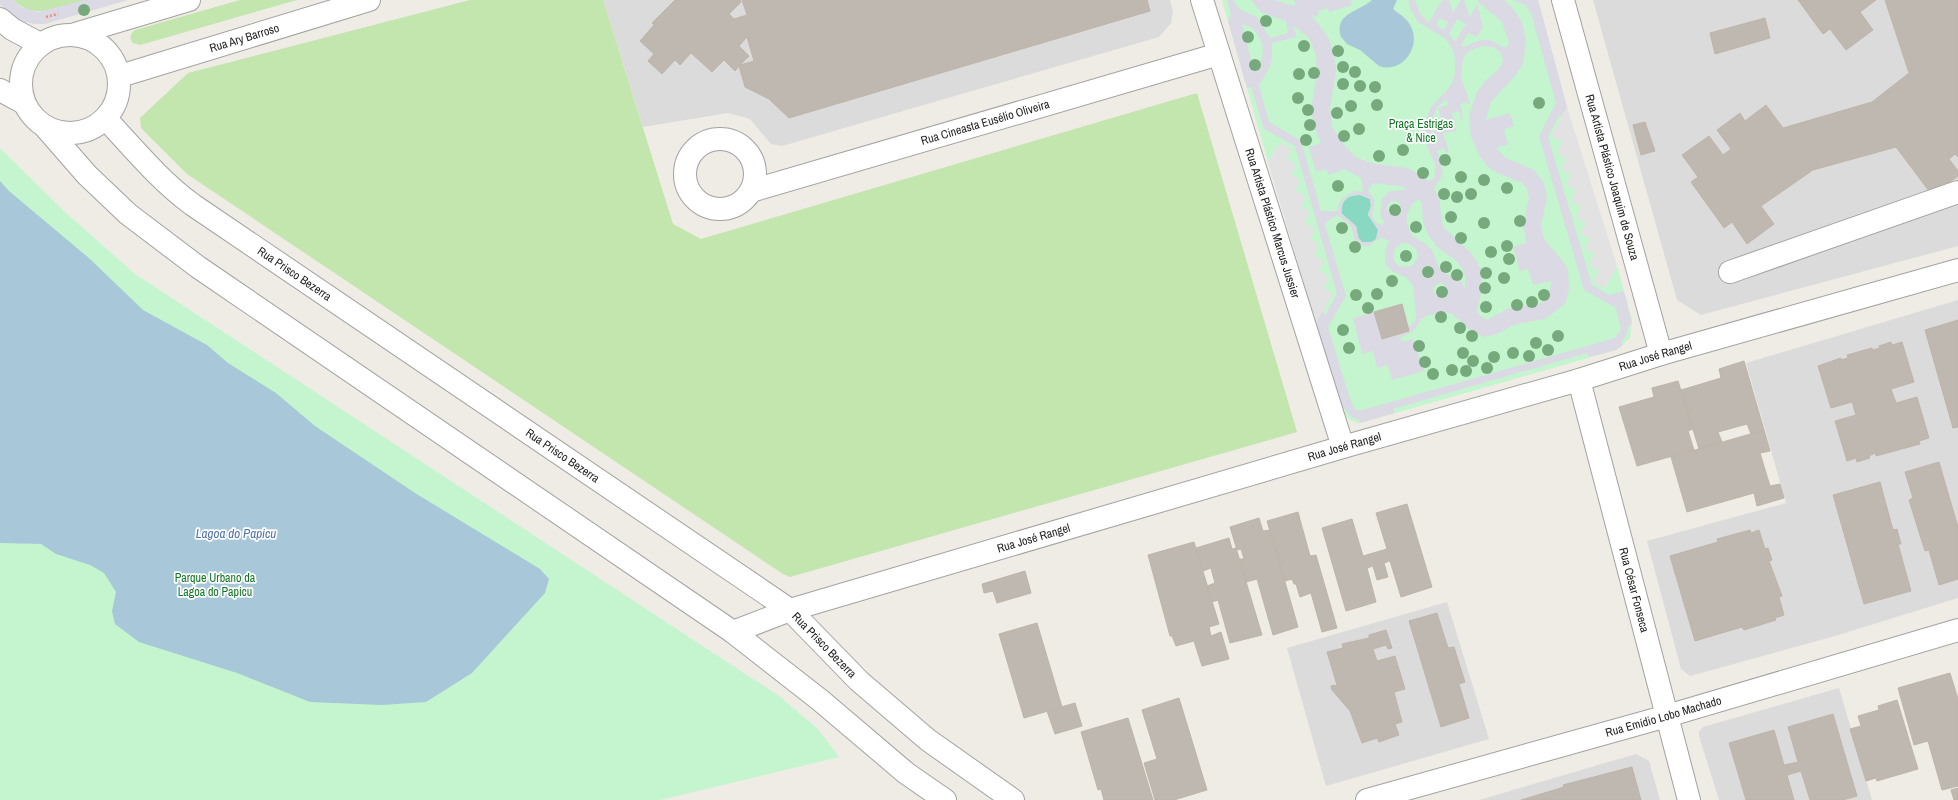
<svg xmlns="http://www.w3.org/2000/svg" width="1958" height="800" viewBox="0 0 1958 800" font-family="'Archivo Narrow',sans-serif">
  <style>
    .residential { fill: #dcdbdb }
    .grass { fill: #c3e5ae }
    .park { fill: #c4f5ce }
    .pitch { fill: #88d8c2 }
    .parking { fill: #e2e2e2 }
    .plaza { fill: #dad9e4; fill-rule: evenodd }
    .water { fill: #a8c8d9 }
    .building { fill: #beb8b1; stroke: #bfb4a8; fill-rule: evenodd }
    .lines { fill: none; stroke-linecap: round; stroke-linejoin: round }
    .minor-casing { stroke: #a2a2a2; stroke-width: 24 }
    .tertiary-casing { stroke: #a2a2a2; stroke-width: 24 }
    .path { stroke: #f08e74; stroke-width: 2.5; stroke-dasharray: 2 2; stroke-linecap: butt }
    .minor { stroke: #fff; stroke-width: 22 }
    .tertiary { stroke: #fff; stroke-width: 22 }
    .tree { fill: #76aa7c }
    .labels { text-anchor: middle; stroke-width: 3.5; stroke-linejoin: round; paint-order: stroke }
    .street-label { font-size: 12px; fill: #1e1e1e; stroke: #fff }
    .park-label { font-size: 12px; fill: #137426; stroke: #fff }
    .water-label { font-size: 13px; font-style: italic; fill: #5172a6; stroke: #fff }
  </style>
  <rect width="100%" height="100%" fill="#eeece4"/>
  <path class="residential" d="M603 0H1170L1173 12 1171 23 1159 37 782 146 771 144 750 119 728 113 643 127Z
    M1593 0H1958V246L1701 315 1677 300Z
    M1958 300V598L1835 636 1690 676 1681 669 1647 541 1786 503 1746 363Z
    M1447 602 1489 739 1326 786 1287 648Z
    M1839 688 1872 800H1719L1699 736V731L1703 727Z
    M1636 754 1649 761 1660 800H1479Z"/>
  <path class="grass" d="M13 0H85C59 7 36 21 13 0Z
    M240 0H297L140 45 133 43C129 38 130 34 135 30Z
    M470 0H603L673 224 701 239 1197 93 1297 432 790 577 783 574 187 174 141 128 140 118 188 73Z"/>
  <path class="park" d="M1222 0H1538L1567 107C1558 123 1561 141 1566 159L1605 288 1617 266 1632 320 1630 338 1616 350 1360 423C1351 422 1347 419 1341 411L1316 324 1323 288 1286 158 1280 143 1268 162Z
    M0 148 66 213 135 274 779 696 818 729 839 757 660 800H0Z"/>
  <path class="pitch" d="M1360 195 1370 199 1371 206 1368 214 1378 230 1376 239 1371 242H1362L1358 238 1356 226 1342 214C1340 201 1348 195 1360 195Z"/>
  <path class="parking" d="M1567 107 1617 266 1605 288 1593 283 1599 271 1589 265 1595 254 1585 249 1590 239 1580 233 1586 223 1576 218 1581 206 1571 201 1576 191 1566 184 1571 174 1561 169 1566 159 1557 152 1562 142 1551 136Z
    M1280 143 1292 149 1287 158 1296 165 1291 175 1301 181 1295 190 1306 197 1301 206 1310 212 1305 223 1315 229 1310 239 1319 245 1314 255 1324 261 1319 271 1329 277 1324 288 1333 294 1316 324 1268 162Z"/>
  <path class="plaza" d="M0 0H13L21 7 38 12 85 0H128L45 24H35L15 20 0 5Z
    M1227 0H1234L1236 5 1241 10 1257 17 1270 38 1288 33 1286 21 1262 13 1251 0H1275L1294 6 1296 5 1294 0H1351L1352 5 1329 12 1327 8 1317 11 1319 15 1312 17 1317 22 1329 39 1335 59 1336 71 1330 108 1332 127 1346 147 1357 158 1375 164 1408 168 1429 181 1434 179 1436 166 1427 146 1424 127 1430 108 1447 90 1453 81 1455 73V59L1452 48 1445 38 1418 22 1410 8 1409 0H1415L1420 14 1429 23 1442 0H1449L1453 13 1461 0H1464L1470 17 1477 4 1483 27 1477 37 1468 33 1461 46 1463 47 1481 40H1490L1503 47H1507L1509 43 1502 22 1476 0H1504L1512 7 1522 22 1526 42 1523 64 1515 76 1491 102 1486 120 1510 113 1514 126 1504 129 1508 144 1496 148 1506 158 1534 170 1544 183 1547 198 1541 225 1544 239 1563 261 1568 270 1569 289 1565 304 1545 319 1516 324 1497 334 1485 337 1471 331 1451 313 1427 315 1421 320 1413 331 1400 338 1402 342 1413 339 1424 371 1392 380 1388 365 1377 368 1373 351 1362 354 1353 318 1402 304 1409 327 1415 321 1416 316 1413 286 1407 278 1392 271 1385 264V251L1389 241 1381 237 1369 246 1359 245 1355 240 1351 226 1337 215 1328 221 1325 225 1346 296 1328 327 1348 393 1355 410H1363L1615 338 1621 330 1616 308 1584 290 1539 136 1556 103 1531 13 1525 5 1512 0H1538L1567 107 1561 117 1559 116 1548 137 1592 285 1609 295 1624 291 1632 324H1630L1625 337 1621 342 1623 345 1616 350 1589 357 1587 353 1393 409 1394 413 1360 423 1359 420 1351 417 1345 409 1341 411 1316 324 1322 312 1326 314 1337 294 1295 146 1264 129 1251 87 1247 88 1228 21 1231 15ZM1439 18 1448 22 1444 30 1436 25ZM1457 19 1466 24 1455 42 1449 34ZM1242 24 1251 27 1257 34 1262 43 1263 52 1261 61 1254 72ZM1294 26 1309 38 1316 55 1317 74 1311 109 1314 127 1321 143 1309 147 1316 172 1326 169 1329 175 1344 169 1361 178 1363 192 1355 191 1344 197 1340 201 1337 211H1321L1301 141 1269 122 1259 86 1270 66 1272 58V43L1296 37ZM1482 46 1493 47 1501 53 1503 62 1498 70 1486 80 1476 94 1469 116 1471 137 1480 157 1488 167 1495 172 1522 183 1527 189 1529 198 1523 224 1526 243 1513 247 1520 271 1528 269 1533 285 1552 281 1548 296 1541 303 1507 309 1487 320 1479 315 1477 311 1482 289 1481 269 1471 253 1444 228 1442 222 1439 198 1434 189 1443 174 1437 151 1444 148 1446 153 1449 152 1443 133 1456 131 1452 113 1459 111 1461 120 1463 119 1460 104 1467 102 1468 104 1470 103 1461 78 1463 58 1469 51ZM1447 99 1448 105 1438 108 1442 123 1432 128 1437 143 1434 145 1431 135V122L1438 106ZM1374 183 1406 187 1404 190 1390 191 1382 199 1380 215 1384 223 1382 225 1376 223 1372 216 1375 201 1368 190ZM1360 195 1370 199 1371 206 1368 215 1378 230 1376 239 1371 242H1362L1359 239 1356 226 1342 214 1341 207 1344 200 1350 196ZM1420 199 1422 205 1423 222 1428 235 1437 247 1455 260 1462 268 1465 276V289L1461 280 1444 273 1437 264 1432 250 1427 245 1413 236 1409 230 1407 222V214L1412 204ZM1391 201H1396L1400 204 1401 209 1397 215H1391L1387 211V206ZM1402 243 1410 244 1416 249 1418 257 1413 265 1410 267 1398 266 1393 259 1395 248ZM1425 266 1430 267 1433 270 1431 276 1428 278H1424L1421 273ZM1441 283 1445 285 1447 291 1445 295 1441 297 1437 296 1433 291 1436 284ZM1402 304 1409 331 1383 339Z"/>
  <path class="water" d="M1372 0H1397L1393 9C1401 15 1409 20 1412 29 1420 49 1401 74 1379 66L1360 50 1347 44 1341 37C1333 13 1361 11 1372 0Z
    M0 181 9 191 90 259 143 310 207 345 228 363 276 393 315 426 415 493 540 569 549 579 545 593 472 673 426 702 382 705 310 702 237 673 139 642 115 624 112 611 116 592 104 573 90 565 56 554 41 544 0 543Z"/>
  <path class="building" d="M675 0H740L741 2 729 14 734 19 747 15 742 0H1147L1150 11 789 118 769 99 745 87 739 66 735 71 724 60 712 72 691 53 680 65 675 60 662 74 648 61 654 54 640 41 654 25 652 23ZM747 37 754 61 740 65 749 56 739 46Z
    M1798 0H1876L1860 12 1873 30 1846 50 1830 29 1823 34Z
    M1885 0H1958V157L1955 154 1949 159 1958 171V176L1935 193 1932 188 1929 191 1896 147 1813 170 1761 206 1774 224 1747 244 1732 222 1724 228 1691 182 1698 177 1682 155 1709 136 1723 155 1731 149 1717 130 1740 113 1745 121 1766 105 1783 128 1872 102 1909 73Z
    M1765 18 1770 38 1715 54 1710 33Z
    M1645 122 1655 151 1641 155 1633 125Z
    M1402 304 1409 331 1382 339 1374 312Z
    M1958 320V427L1953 428 1925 330Z
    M1891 342 1892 345 1902 342 1914 382 1891 389 1896 403 1917 397 1929 438 1919 441 1920 444 1876 456 1875 453 1869 456 1870 458 1857 462 1856 458 1847 461 1835 421 1856 415 1852 402 1831 408 1818 366 1841 358V360L1848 358 1847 355 1872 348 1873 350 1880 348 1879 346Z
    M1744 361 1764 430 1751 434 1747 424 1718 432 1722 442 1699 449 1681 390 1721 378 1719 369Z
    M1678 381 1693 429 1688 431 1694 450 1637 466 1619 407 1654 397 1652 388Z
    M1764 430 1770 451 1760 453 1770 486 1780 484 1784 498 1757 506 1754 493 1687 512 1671 457Z
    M1939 462 1958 527V579L1939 585 1929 550 1925 551 1909 500 1913 498 1905 472Z
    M1880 482 1893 530 1897 529 1901 544H1898L1911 591 1864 604 1833 495Z
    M1407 504 1432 587 1401 597 1390 561 1384 563 1388 577 1377 580 1373 566 1367 568 1376 602 1346 611 1322 528 1352 519 1363 556 1387 549 1376 513Z
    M1298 512 1310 556 1316 555 1337 628 1322 632 1311 593 1300 597 1296 584H1294L1292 579 1285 581 1267 521Z
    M1259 518 1263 531 1270 530 1298 627 1273 635 1257 579 1246 582 1240 559H1244L1241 549 1237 550 1230 527Z
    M1750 530 1751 533 1759 530 1765 549 1768 548 1772 560 1769 561 1782 596 1779 597 1784 615 1775 618 1776 620 1744 630 1742 627 1695 641 1670 556 1718 542 1717 539Z
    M1229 538 1232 549 1236 548 1262 635 1230 643 1218 600 1212 602 1207 586 1215 583 1211 568 1203 571 1196 548Z
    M1194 542 1219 624 1209 627 1211 636 1221 632 1229 659 1202 666 1194 641 1176 646 1172 636H1170L1148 555Z
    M1025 571 1031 593 997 603 993 591 984 593 982 584Z
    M1437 613 1448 648 1454 647 1465 682 1459 684 1469 718 1441 727 1409 621Z
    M1037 623 1062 707 1024 718 999 634Z
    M1386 630 1392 648 1388 649 1386 645 1373 649 1377 661 1395 656 1405 689 1394 692 1402 722 1395 724 1399 735 1379 742 1377 738 1362 743 1350 711 1332 690 1331 686 1337 685 1327 652 1343 648 1342 644 1369 638V635Z
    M1950 673 1958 699V786L1942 790 1928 741 1914 745 1898 688Z
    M1179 698 1207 790 1174 800H1155L1144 763 1157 759 1142 710Z
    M1897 700 1918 769 1877 781 1876 778 1866 781 1850 729 1861 726 1858 716 1879 710 1878 706Z
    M1075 703 1082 726 1055 734 1047 711Z
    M1833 714 1857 796 1843 800H1810L1801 771 1787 775 1794 800H1746L1729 743 1774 730 1784 765 1798 762 1788 727Z
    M1128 718 1153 800H1104L1101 789 1098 790 1081 732Z
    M1632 767 1641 800H1521L1564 787 1563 785Z
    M1958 788V800H1954L1951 790Z"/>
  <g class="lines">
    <g class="minor-casing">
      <g id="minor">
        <path id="s1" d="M1202 0 1343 447"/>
        <path id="s2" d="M1563 0 1661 354"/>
        <path d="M75 34 189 0"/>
        <path id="s3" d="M120 76 369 0"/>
        <circle cx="720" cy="174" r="35"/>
        <path id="s4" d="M751 191 1219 54"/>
        <path d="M1730 272 1958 192"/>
        <path id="s5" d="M1579 380 1689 800"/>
        <path id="s6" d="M733 632 790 610 1343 447 1579 380 1661 354 1958 270"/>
        <path id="s7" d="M1367 800 1667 716 1958 630"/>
      </g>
    </g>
    <g class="tertiary-casing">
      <g id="tertiary">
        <path d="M0 19 12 29 40 44"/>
        <circle cx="70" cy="84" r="49"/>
        <path d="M0 90 24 103"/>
        <path id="s8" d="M106 119C134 149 160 181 193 205L790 610 859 681 928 740 1013 800"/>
        <path d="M46 128 87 175 128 214 198 267 733 632 820 700 906 773 945 800"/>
      </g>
    </g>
    <path class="path" d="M46 17 58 14"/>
    <use href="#minor" class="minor"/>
    <use href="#tertiary" class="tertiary"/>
  </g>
  <g class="tree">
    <circle cx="84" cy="10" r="6"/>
    <circle cx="1266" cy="21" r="6"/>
    <circle cx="1248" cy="37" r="6"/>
    <circle cx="1304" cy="46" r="6"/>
    <circle cx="1338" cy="51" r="6"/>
    <circle cx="1255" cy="65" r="6"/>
    <circle cx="1343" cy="67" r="6"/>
    <circle cx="1355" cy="72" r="6"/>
    <circle cx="1314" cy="73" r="6"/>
    <circle cx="1299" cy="74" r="6"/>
    <circle cx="1343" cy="84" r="6"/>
    <circle cx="1360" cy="86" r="6"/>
    <circle cx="1375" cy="87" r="6"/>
    <circle cx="1298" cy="98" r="6"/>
    <circle cx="1539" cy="103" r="6"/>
    <circle cx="1377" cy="105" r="6"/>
    <circle cx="1351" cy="106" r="6"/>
    <circle cx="1308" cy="110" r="6"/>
    <circle cx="1337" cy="113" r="6"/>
    <circle cx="1310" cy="125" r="6"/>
    <circle cx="1359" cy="129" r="6"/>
    <circle cx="1344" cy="136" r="6"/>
    <circle cx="1306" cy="140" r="6"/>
    <circle cx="1403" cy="150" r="6"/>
    <circle cx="1379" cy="156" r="6"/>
    <circle cx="1445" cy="160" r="6"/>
    <circle cx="1423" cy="173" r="6"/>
    <circle cx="1461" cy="177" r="6"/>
    <circle cx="1484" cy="180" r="6"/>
    <circle cx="1338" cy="186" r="6"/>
    <circle cx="1507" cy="188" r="6"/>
    <circle cx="1444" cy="194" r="6"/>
    <circle cx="1471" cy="194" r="6"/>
    <circle cx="1457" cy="197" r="6"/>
    <circle cx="1395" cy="210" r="6"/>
    <circle cx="1451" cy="217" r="6"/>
    <circle cx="1520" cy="221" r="6"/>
    <circle cx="1484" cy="223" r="6"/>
    <circle cx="1416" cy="227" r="6"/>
    <circle cx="1342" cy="228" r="6"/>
    <circle cx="1461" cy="238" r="6"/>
    <circle cx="1507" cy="246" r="6"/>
    <circle cx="1355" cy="247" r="6"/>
    <circle cx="1491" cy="252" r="6"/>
    <circle cx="1406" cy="256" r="6"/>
    <circle cx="1509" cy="259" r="6"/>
    <circle cx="1446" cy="267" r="6"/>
    <circle cx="1428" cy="272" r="6"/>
    <circle cx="1486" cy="273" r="6"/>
    <circle cx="1457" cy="275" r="6"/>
    <circle cx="1504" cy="278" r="6"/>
    <circle cx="1392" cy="281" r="6"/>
    <circle cx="1485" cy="288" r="6"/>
    <circle cx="1442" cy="292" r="6"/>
    <circle cx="1377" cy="294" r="6"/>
    <circle cx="1356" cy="295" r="6"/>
    <circle cx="1544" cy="295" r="6"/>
    <circle cx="1532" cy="302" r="6"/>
    <circle cx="1517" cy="305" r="6"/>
    <circle cx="1486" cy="307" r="6"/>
    <circle cx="1368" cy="308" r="6"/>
    <circle cx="1441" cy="317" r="6"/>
    <circle cx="1460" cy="328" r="6"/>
    <circle cx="1343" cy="330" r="6"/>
    <circle cx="1472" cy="336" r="6"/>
    <circle cx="1558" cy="336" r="6"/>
    <circle cx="1536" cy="343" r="6"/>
    <circle cx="1419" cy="346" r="6"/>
    <circle cx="1349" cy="348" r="6"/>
    <circle cx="1548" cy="350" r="6"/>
    <circle cx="1463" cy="353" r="6"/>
    <circle cx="1513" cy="353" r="6"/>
    <circle cx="1529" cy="356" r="6"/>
    <circle cx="1494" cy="357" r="6"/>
    <circle cx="1473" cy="361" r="6"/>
    <circle cx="1425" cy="362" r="6"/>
    <circle cx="1487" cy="368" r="6"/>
    <circle cx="1452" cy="370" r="6"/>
    <circle cx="1466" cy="371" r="6"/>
    <circle cx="1433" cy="374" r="6"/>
  </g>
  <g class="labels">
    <g class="street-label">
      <text dy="4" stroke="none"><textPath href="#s3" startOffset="130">Rua Ary Barroso</textPath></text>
      <text dy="4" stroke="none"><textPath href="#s4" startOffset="244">Rua Cineasta Eusélio Oliveira</textPath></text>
      <text dy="4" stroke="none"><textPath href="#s2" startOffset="184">Rua Artista Plástico Joaquim de Souza</textPath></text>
      <text dy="4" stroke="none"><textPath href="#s1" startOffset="234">Rua Artista Plástico Marcus Jussier</textPath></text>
      <text dy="4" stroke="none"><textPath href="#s8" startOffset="245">Rua Prisco Bezerra</textPath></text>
      <text dy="4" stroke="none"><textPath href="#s6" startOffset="963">Rua José Rangel</textPath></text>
      <text dy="4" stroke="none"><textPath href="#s6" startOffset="639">Rua José Rangel</textPath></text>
      <text dy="4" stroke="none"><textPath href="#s8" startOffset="569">Rua Prisco Bezerra</textPath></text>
      <text dy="4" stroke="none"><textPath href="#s6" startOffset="315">Rua José Rangel</textPath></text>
      <text dy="4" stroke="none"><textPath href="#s5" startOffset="217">Rua César Fonseca</textPath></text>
      <text dy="4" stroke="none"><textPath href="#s8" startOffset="893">Rua Prisco Bezerra</textPath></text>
      <text dy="4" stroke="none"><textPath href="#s7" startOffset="308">Rua Emídio Lobo Machado</textPath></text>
    </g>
    <g class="park-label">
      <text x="1421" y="128">Praça Estrigas<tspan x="1421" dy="14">&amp; Nice</tspan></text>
      <text x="215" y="582">Parque Urbano da<tspan x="215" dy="14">Lagoa do Papicu</tspan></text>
    </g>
    <g class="water-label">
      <text x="236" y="538">Lagoa do Papicu</text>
    </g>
  </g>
</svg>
